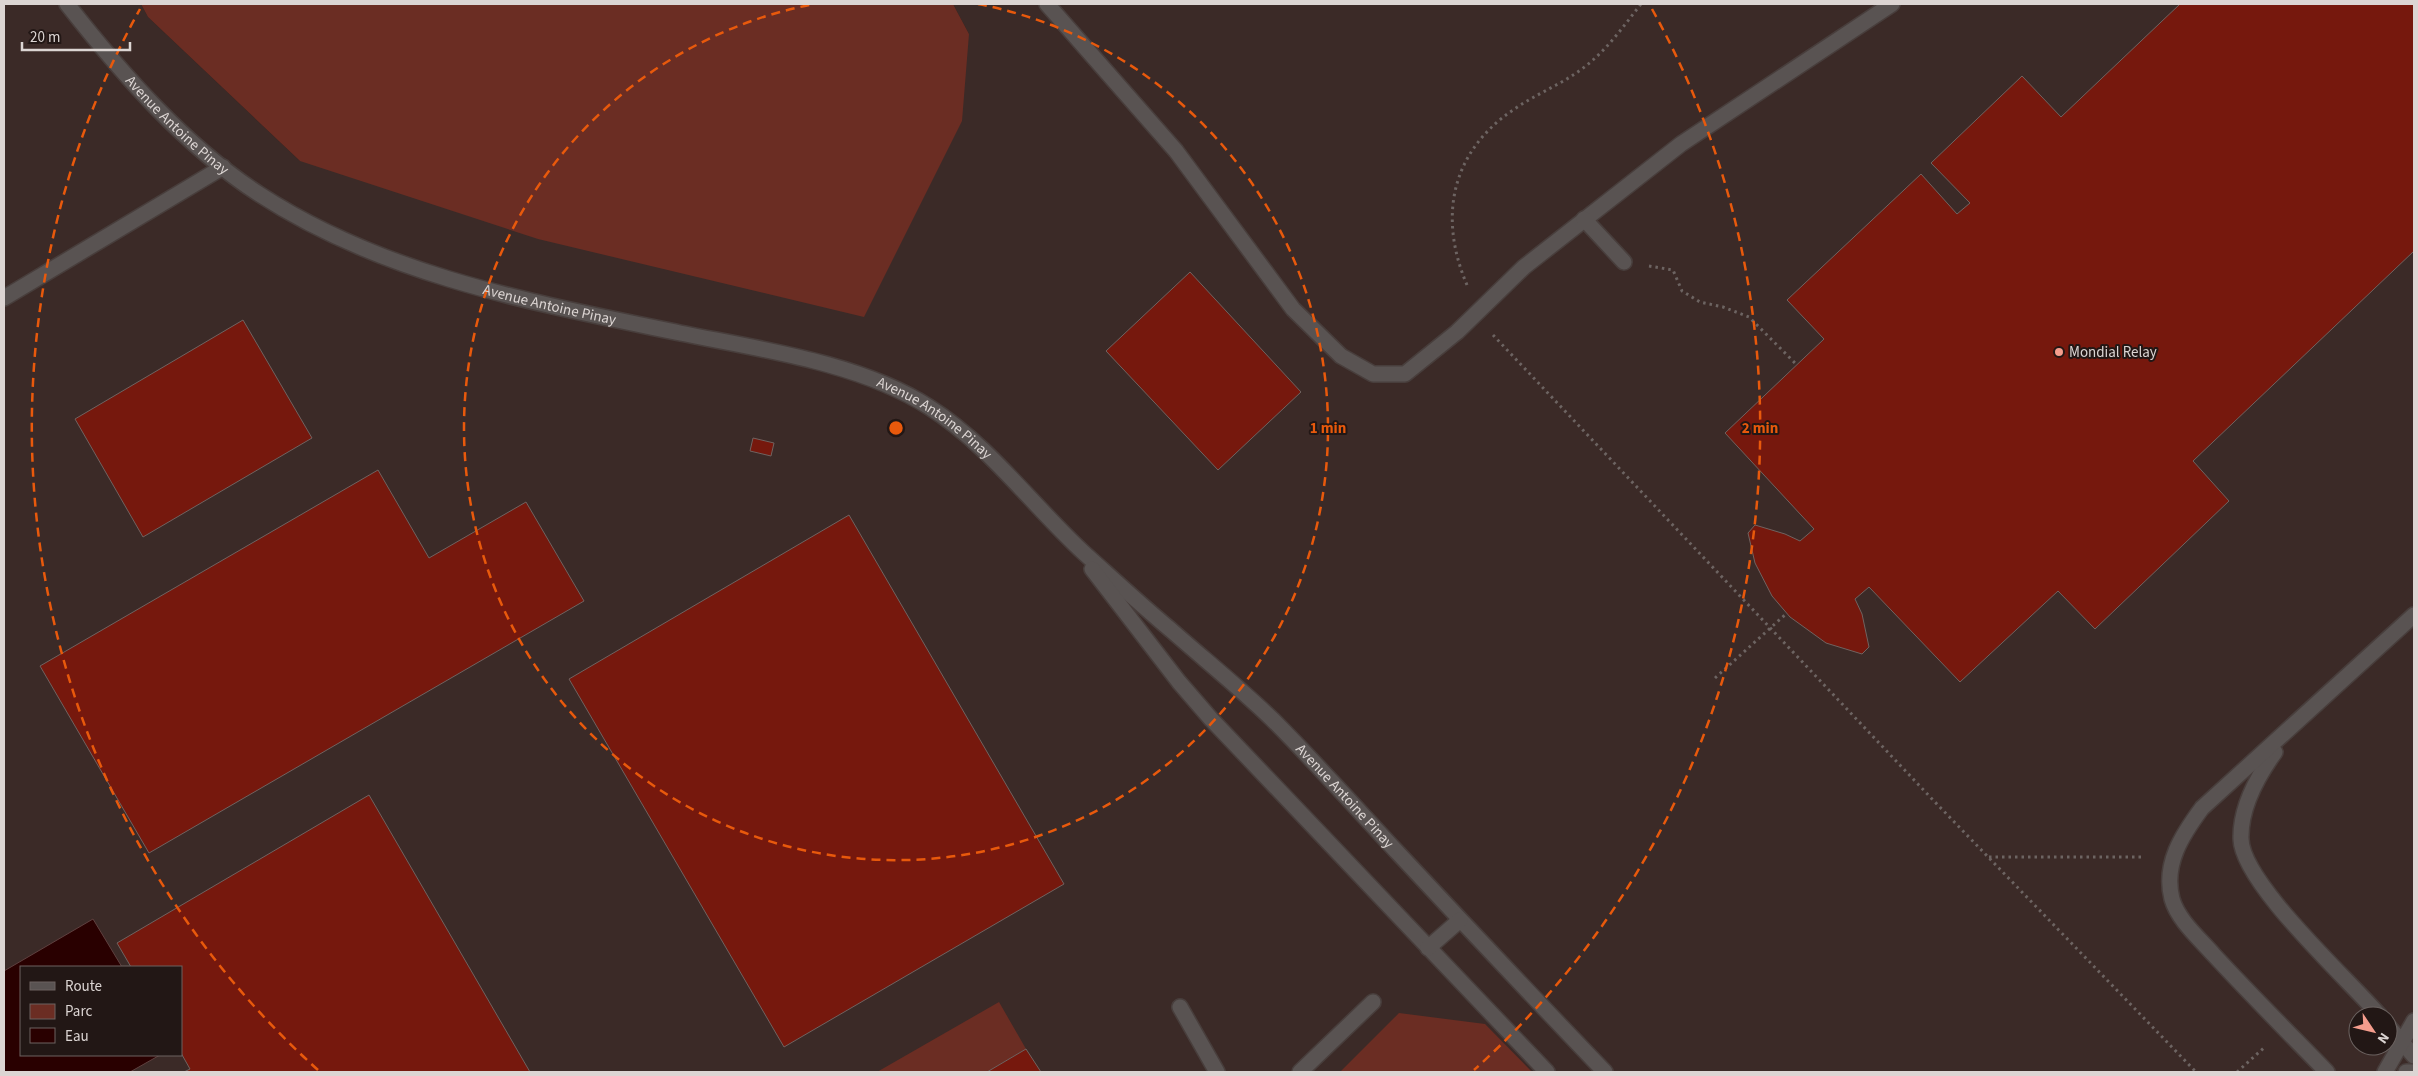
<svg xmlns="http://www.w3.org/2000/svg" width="2418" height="1076" viewBox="0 0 2418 1076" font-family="'Source Sans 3',sans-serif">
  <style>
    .built { fill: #3b2a27; fill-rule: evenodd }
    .green { fill: #6b2d23 }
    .water { fill: #290000; stroke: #5f403f }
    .building { fill: #76180d; stroke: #706360 }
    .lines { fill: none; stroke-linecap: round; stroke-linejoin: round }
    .minor-casing { stroke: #483e3c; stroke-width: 18 }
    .path { stroke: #6d6462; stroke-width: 3; stroke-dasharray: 2.5 4; stroke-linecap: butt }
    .minor { stroke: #595352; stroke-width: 15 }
    .ring { fill: none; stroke: #e8590c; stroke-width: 2.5; stroke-dasharray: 9 6 }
    .poi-dot { fill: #f59d8d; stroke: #221715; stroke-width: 2 }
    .labels { text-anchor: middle; stroke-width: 4; stroke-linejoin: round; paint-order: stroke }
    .street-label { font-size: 15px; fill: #dcd5d3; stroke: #221715 }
    .poi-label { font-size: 15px; fill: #dcd5d3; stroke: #221715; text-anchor: start }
    .centre { fill: #e8590c; stroke: #221715; stroke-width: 2.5 }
    .ring-label { font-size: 15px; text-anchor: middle; font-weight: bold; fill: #e8590c; stroke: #221715; stroke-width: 4; stroke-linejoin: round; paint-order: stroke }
  </style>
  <rect width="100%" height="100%" fill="#2c211f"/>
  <path class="built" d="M4 4H141L148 17 300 161 969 34 953 4H2414V1072H4ZM21 967H181V1055H21ZM2358 1016H2388V1046H2358Z"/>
  <path class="green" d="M141 4H953L969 34 962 121 864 317 538 239 300 161 148 17Z
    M999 1002 1026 1049 987 1072H877Z
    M1399 1013 1485 1024 1532 1072H1340Z"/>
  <path class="water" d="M93 919 122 967H21V1055H160L130 1072H4V971Z"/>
  <path class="building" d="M2180 4H2414V251L2193 461 2229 501 2095 629 2058 591 1960 682 1869 587 1855 599 1862 614 1869 647 1862 654 1826 643 1790 617 1772 596 1755 563 1748 533 1755 525 1785 534 1800 541 1814 529 1725 433 1824 339 1787 300 1921 174 1957 214 1970 203 1931 163 2022 76 2061 117Z
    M1190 272 1301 392 1218 470 1106 351Z
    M243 320 312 438 143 537 75 419Z
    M753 438 774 443 771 456 750 451Z
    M378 470 429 558 526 502 584 601 149 853 40 666Z
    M849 515 1064 884 784 1047 569 679Z
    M369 795 530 1072H184L190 1069 181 1053V967H131L117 943Z
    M1026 1049 1041 1072H987Z"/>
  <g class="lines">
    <g class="minor-casing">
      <g id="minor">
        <path id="s1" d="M67 4C121 73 185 146 259 194 385 276 535 303 680 333 759 349 861 363 929 407 989 445 1032 505 1084 553 1113 579 1141 605 1171 630 1205 660 1240 688 1273 720 1316 763 1357 809 1399 854 1467 927 1536 1000 1605 1072"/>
        <path d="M1047 4 1176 151 1293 309 1341 356 1373 374H1405L1457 332 1524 267 1681 144 1892 4"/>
        <path d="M1584 219 1624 262"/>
        <path d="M4 298 223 167"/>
        <path d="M1092 569 1179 682 1211 719 1547 1072"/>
        <path d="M2275 752C2257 777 2240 807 2241 839 2242 883 2348 979 2380 1016"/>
        <path d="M1428 948 1460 920"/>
        <path d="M1180 1007 1217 1072"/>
        <path d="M2388 1026 2414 1056"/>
        <path d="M1300 1072 1373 1002"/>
        <path d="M2327 1072C2289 1033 2250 994 2213 954 2199 938 2178 920 2172 899 2163 864 2182 835 2202 808L2414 615"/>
        <path d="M2385 1072 2414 1021"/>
        <path d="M2406 1072H2414"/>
      </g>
    </g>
    <path class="path" d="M1649 266 1673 270 1682 291 1700 302 1723 307 1749 317 1797 365
      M1467 285C1438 217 1451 152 1513 110 1534 95 1558 86 1579 71 1605 53 1622 28 1641 4
      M1493 335 1933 800 2196 1072
      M1715 678 1787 613
      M1989 857H2145
      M2237 1072 2266 1046"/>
    <use href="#minor" class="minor"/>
  </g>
  <g class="ring">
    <path d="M978 4A432 432 0 1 1 814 4"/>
    <path d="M318 1070A864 864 0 0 1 140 9M1652 9A864 864 0 0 1 1474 1070"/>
  </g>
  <circle class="poi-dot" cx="2059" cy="352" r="5"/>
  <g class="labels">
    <g class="street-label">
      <text dy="5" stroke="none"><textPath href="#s1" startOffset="164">Avenue Antoine Pinay</textPath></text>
      <text dy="5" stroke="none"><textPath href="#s1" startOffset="584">Avenue Antoine Pinay</textPath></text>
      <text dy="5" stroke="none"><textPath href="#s1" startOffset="989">Avenue Antoine Pinay</textPath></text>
      <text dy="5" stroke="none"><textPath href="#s1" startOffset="1549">Avenue Antoine Pinay</textPath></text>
    </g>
    <g class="poi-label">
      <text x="2069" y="357">Mondial Relay</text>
    </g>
  </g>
  <circle cx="896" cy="428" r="8" class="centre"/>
  <g class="ring-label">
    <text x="1328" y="433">1 min</text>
    <text x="1760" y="433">2 min</text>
  </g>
  <rect width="2418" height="1076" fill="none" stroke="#dcd5d3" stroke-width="10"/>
  <rect x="20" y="966" width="162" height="90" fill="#221715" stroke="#6c6361"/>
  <rect x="30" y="982" width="25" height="8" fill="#595352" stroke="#6c6361"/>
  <text x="65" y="991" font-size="15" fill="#dcd5d3">Route</text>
  <rect x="30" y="1004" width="25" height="15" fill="#6b2d23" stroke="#6c6361"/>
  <text x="65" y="1016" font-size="15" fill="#dcd5d3">Parc</text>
  <rect x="30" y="1028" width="25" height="15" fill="#290000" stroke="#6c6361"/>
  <text x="65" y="1041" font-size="15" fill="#dcd5d3">Eau</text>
  <g transform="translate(2373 1031) rotate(125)"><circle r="24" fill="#221715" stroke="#6c6361"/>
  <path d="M0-4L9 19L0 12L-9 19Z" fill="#f59d8d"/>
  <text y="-8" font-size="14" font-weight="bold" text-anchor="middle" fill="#dcd5d3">N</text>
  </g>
  <path d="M22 42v8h108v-8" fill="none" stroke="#dcd5d3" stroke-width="2.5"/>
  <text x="30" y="42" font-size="15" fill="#dcd5d3" stroke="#221715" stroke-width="4" paint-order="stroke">20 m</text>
</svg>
